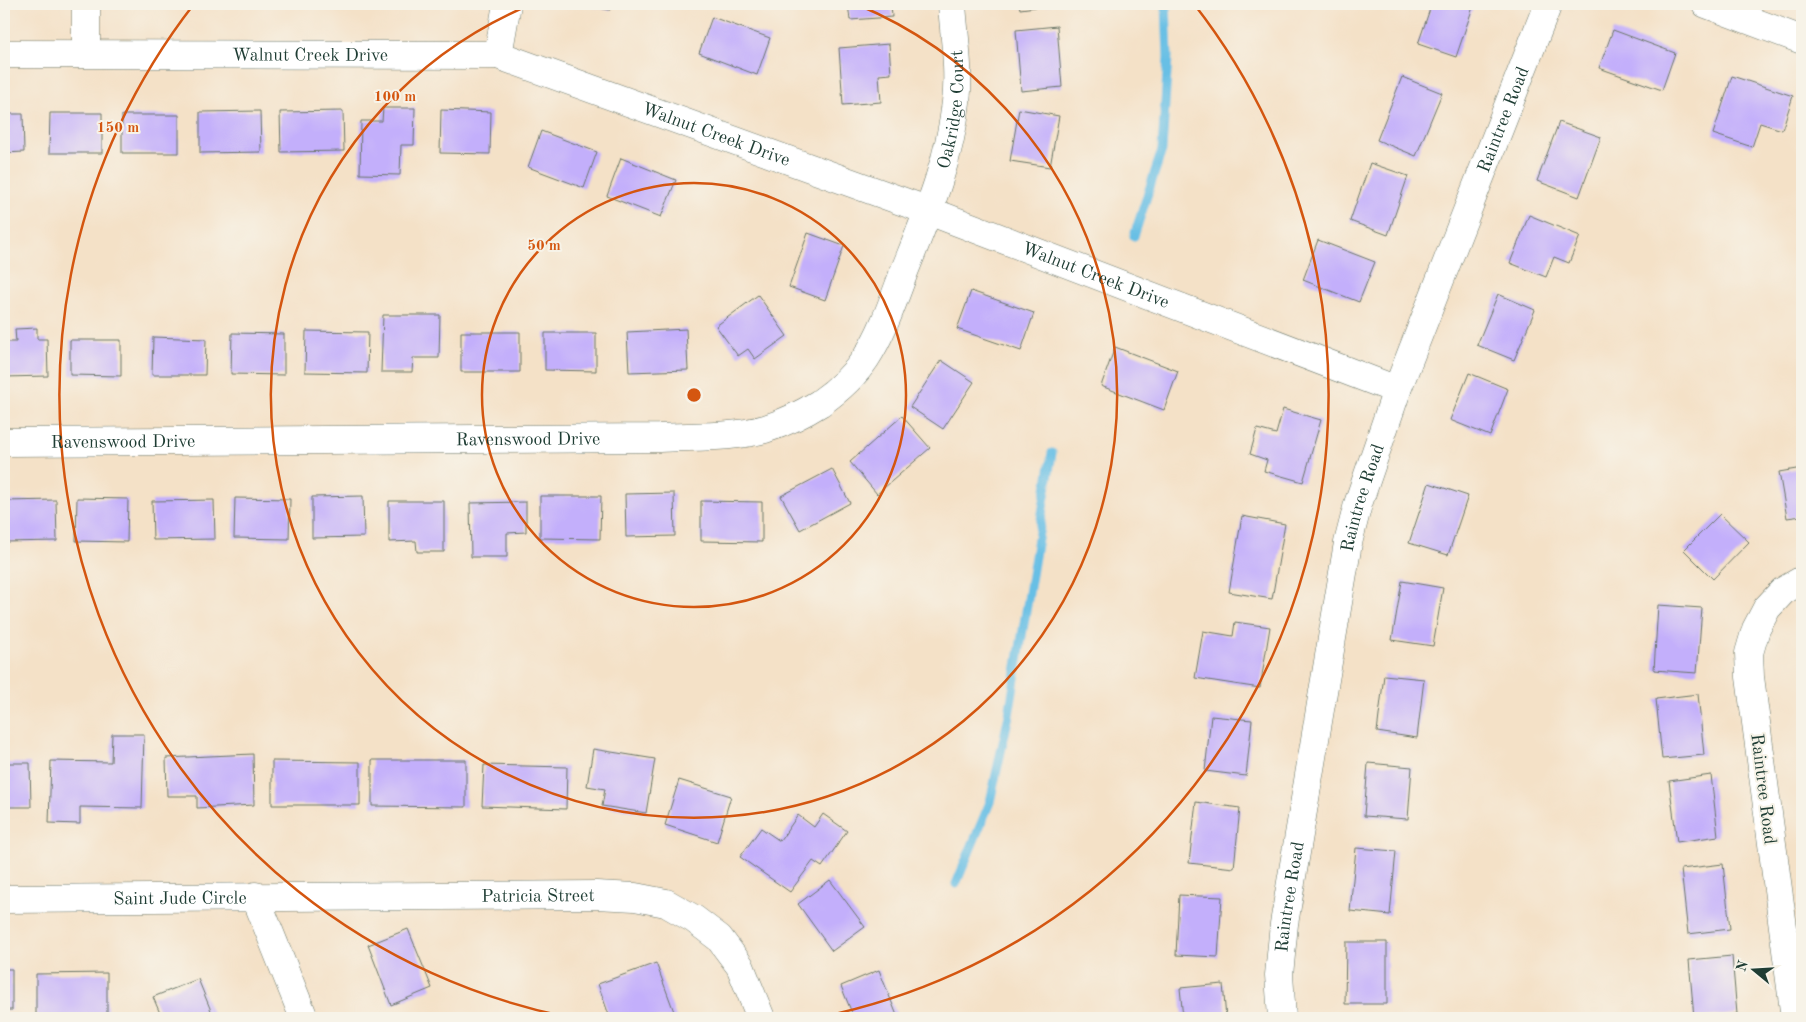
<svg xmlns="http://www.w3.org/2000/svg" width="1806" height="1022" viewBox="0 0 1806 1022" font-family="'Old Standard TT',serif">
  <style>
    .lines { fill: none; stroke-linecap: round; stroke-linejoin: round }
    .stream { stroke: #68bfe5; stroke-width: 9 }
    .building { fill: #c3affb }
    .minor-casing { stroke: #6a7667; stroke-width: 29 }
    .minor { stroke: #fff; stroke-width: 28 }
    .ring { fill: none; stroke: #d45610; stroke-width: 2.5 }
    .labels { text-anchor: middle; stroke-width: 4; stroke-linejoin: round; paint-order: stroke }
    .street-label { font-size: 18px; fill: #1f3d34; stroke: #f7f3e8 }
    .centre { fill: #d45610; stroke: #f7f3e8; stroke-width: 2.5 }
    .ring-label { font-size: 15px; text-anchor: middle; font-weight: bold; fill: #d45610; stroke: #f7f3e8; stroke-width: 4; stroke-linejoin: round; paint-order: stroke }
  </style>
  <rect width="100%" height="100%" fill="#f7f3e8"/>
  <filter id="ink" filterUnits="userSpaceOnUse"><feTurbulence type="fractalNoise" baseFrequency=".02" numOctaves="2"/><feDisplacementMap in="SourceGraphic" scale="10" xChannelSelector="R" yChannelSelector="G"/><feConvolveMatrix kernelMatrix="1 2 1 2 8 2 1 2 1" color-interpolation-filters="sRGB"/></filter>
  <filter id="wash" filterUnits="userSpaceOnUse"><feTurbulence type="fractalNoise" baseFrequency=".0096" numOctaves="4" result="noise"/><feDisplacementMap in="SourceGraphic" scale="20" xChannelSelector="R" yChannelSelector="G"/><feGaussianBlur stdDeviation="1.12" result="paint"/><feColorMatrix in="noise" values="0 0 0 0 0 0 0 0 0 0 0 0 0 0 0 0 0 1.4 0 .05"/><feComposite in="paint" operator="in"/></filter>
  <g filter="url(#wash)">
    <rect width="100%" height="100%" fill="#f4e1c7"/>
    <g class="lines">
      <path class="stream" d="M1134 236 1162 150 1168 57 1166 4
        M956 884 990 802 1009 715 1052 453"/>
    </g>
    <g id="blocks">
      <path class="building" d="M576 4H611L610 10Z
        M848 4H891L892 17 850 20Z
        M1019 4H1052V5L1020 9Z
        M1417 4H1474L1456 57 1418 44 1430 9Z
        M712 17 770 38 757 75 699 53Z
        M1057 26 1062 87 1021 91 1016 30Z
        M1613 30 1675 53 1662 90 1599 68Z
        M889 44 891 74 879 75 881 102 843 105 839 48Z
        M1732 76 1793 96 1782 130 1760 123 1752 147 1713 134Z
        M1402 77 1442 93 1416 156 1377 140Z
        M383 108H415L414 145H401L400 175 360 174 361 121H382Z
        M1019 109 1059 116 1050 167 1010 161Z
        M441 110 491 112 490 154 440 153Z
        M260 111 261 152 200 153V112Z
        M343 111 344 151 281 152 280 112Z
        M50 113H102V153H49Z
        M4 114H23L24 152 4 153Z
        M122 115H179V153H122Z
        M1559 122 1601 137 1579 197 1537 181Z
        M541 131 597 152 584 188 528 167Z
        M621 158 676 180 661 217 607 196Z
        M1370 163 1408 176 1388 235 1350 221Z
        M1529 215 1580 236 1569 263 1554 257 1546 277 1510 263Z
        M808 233 844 246 825 300 789 287Z
        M1318 240 1375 262 1359 302 1303 280Z
        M971 291 1034 313 1021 351 957 329Z
        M1498 294 1535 310 1514 360 1477 345Z
        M758 295 787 336 755 359 748 349 738 356 716 326Z
        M383 315H440L439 358H413L412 372H381Z
        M37 328V339H47L48 376 4 377V342H16L15 329Z
        M686 329 688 370 629 372 627 332Z
        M306 331 368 332 367 373 305 372Z
        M461 332H520V372H461Z
        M232 333 284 334V375L231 374Z
        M545 333H596V371L545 370Z
        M153 337 206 339 205 375H152Z
        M70 340H121V376L70 375Z
        M1115 347 1178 371 1164 410 1101 386Z
        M941 360 974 382 943 429 910 407Z
        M1469 373 1508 389 1490 436 1450 420Z
        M1283 409 1321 420 1303 482 1264 471 1267 460 1250 454 1257 429 1276 434Z
        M902 416 930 448 877 494 850 462Z
        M1802 468V516L1787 518 1779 472Z
        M832 469 850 503 800 530 781 496Z
        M1429 483 1468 496 1448 555 1409 543Z
        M674 493 675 536 626 537 625 494Z
        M363 496 364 537 312 538V497Z
        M540 496H601L600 539 540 538Z
        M77 498 128 499 127 542 76 541Z
        M235 498 290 499 289 539 234 538Z
        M56 500 57 541 4 542V501Z
        M214 500 215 539 153 540 152 501Z
        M389 501H444V552H417L416 541 389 542Z
        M701 501 762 502V542L701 541Z
        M526 502V532L507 533V557H471L470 503Z
        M1720 514 1749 542 1713 579 1684 550Z
        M1242 516 1285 524 1272 599 1229 592Z
        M1402 581 1443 588 1433 646 1392 640Z
        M1658 605 1702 608 1697 673 1654 670Z
        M1235 622 1270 627 1260 688 1195 678 1203 631 1233 636Z
        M1384 675 1424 679 1417 738 1377 732Z
        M1698 694 1704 755 1662 759 1656 699Z
        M1211 716 1252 720 1246 776 1205 771Z
        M112 734H144L142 808 80 807V824L49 823 51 761 111 762Z
        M593 749 655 759 646 813 602 806 605 789 587 786Z
        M253 754 254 805 197 808V796H167L166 758Z
        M372 760H466V807L372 806Z
        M272 761 360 762V805H272Z
        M4 763H30L31 807H4Z
        M1368 763 1412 767 1408 819 1364 816Z
        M484 765 567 767 566 809 482 806Z
        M1711 775 1718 836 1677 842 1669 781Z
        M679 780 731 796 717 842 665 825Z
        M1196 802 1240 808 1234 868 1189 863Z
        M823 814 847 831 822 867 813 861 790 892 740 857 761 828 780 841 798 815 814 827Z
        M1356 848 1396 851 1390 915 1350 911Z
        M1723 864 1730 929 1688 934 1681 869Z
        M830 880 865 927 832 951 798 904Z
        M1179 895 1222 897 1218 957 1176 955Z
        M408 929 432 988 391 1005 368 945Z
        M1346 942H1387V1004H1345Z
        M1732 956 1737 1014 1694 1018 1689 960Z
        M656 963 676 1017 672 1018H610L598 984Z
        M4 969H12V1010H4Z
        M879 970 898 1018H854L841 986Z
        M107 973V1018H36V974Z
        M198 979 214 1018H162L153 997Z
        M1223 984 1226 1018H1183L1180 988Z"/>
    </g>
  </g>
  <g filter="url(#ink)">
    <use href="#blocks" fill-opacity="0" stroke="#6a7667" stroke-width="1"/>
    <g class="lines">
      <g class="minor-casing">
        <g id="minor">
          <path d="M86 4V53"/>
          <path d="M1706 4 1802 40"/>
          <path id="s1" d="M4 54 498 55 929 211 1397 390"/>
          <path d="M498 55 507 4"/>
          <path id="s2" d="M4 442 659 438C694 436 732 438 765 429 784 423 804 413 820 403 837 391 854 376 866 358 883 332 893 301 904 272 926 217 950 161 956 102 960 70 954 36 952 4"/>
          <path d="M255 896 304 1018"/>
          <path id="s3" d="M4 899 596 895 635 897 666 903 694 919 719 938 740 966 761 1018"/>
          <path id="s4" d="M1282 1018 1279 975 1284 924 1348 543 1358 504 1397 390 1548 4"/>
          <path d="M1795 1018 1750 677 1749 653 1756 629 1767 608 1783 591 1802 580"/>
        </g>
      </g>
      <use href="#minor" class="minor"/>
    </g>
  </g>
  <g class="ring">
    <circle cx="694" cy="395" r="212"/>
    <path d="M856 4A423 423 0 1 1 532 4"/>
    <path d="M567 1017A635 635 0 0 1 194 4M1194 4A635 635 0 0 1 821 1017"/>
  </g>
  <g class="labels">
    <g class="street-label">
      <text dy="6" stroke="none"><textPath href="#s1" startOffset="306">Walnut Creek Drive</textPath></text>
      <text dy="6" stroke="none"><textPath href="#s2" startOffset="1152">Oakridge Court</textPath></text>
      <text dy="6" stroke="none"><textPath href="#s4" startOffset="932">Raintree Road</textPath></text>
      <text dy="6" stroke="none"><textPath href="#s1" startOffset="726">Walnut Creek Drive</textPath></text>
      <text dy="6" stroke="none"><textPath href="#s1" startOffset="1131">Walnut Creek Drive</textPath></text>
      <text dy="6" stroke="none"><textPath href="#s2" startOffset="524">Ravenswood Drive</textPath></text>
      <text dy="6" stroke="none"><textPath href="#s2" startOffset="119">Ravenswood Drive</textPath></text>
      <text dy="6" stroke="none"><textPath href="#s4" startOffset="528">Raintree Road</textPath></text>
      <text transform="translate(1764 789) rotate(83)" y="6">Raintree Road</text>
      <text dy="6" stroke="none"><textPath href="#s3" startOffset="534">Patricia Street</textPath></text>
      <text dy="6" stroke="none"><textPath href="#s4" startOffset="122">Raintree Road</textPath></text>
      <text dy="6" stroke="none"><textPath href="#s3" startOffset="176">Saint Jude Circle</textPath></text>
    </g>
  </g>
  <circle cx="694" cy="395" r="8" class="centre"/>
  <g class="ring-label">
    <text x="395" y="101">100 m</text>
    <text x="118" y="132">150 m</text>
    <text x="544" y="250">50 m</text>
  </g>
  <rect width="1806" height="1022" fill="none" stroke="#f7f3e8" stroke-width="20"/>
  <g transform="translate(1754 970) rotate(288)" stroke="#f7f3e8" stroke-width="4" paint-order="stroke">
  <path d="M0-4L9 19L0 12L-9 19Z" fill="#1f3d34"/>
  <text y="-8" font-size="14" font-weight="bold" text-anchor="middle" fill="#1f3d34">N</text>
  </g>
</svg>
